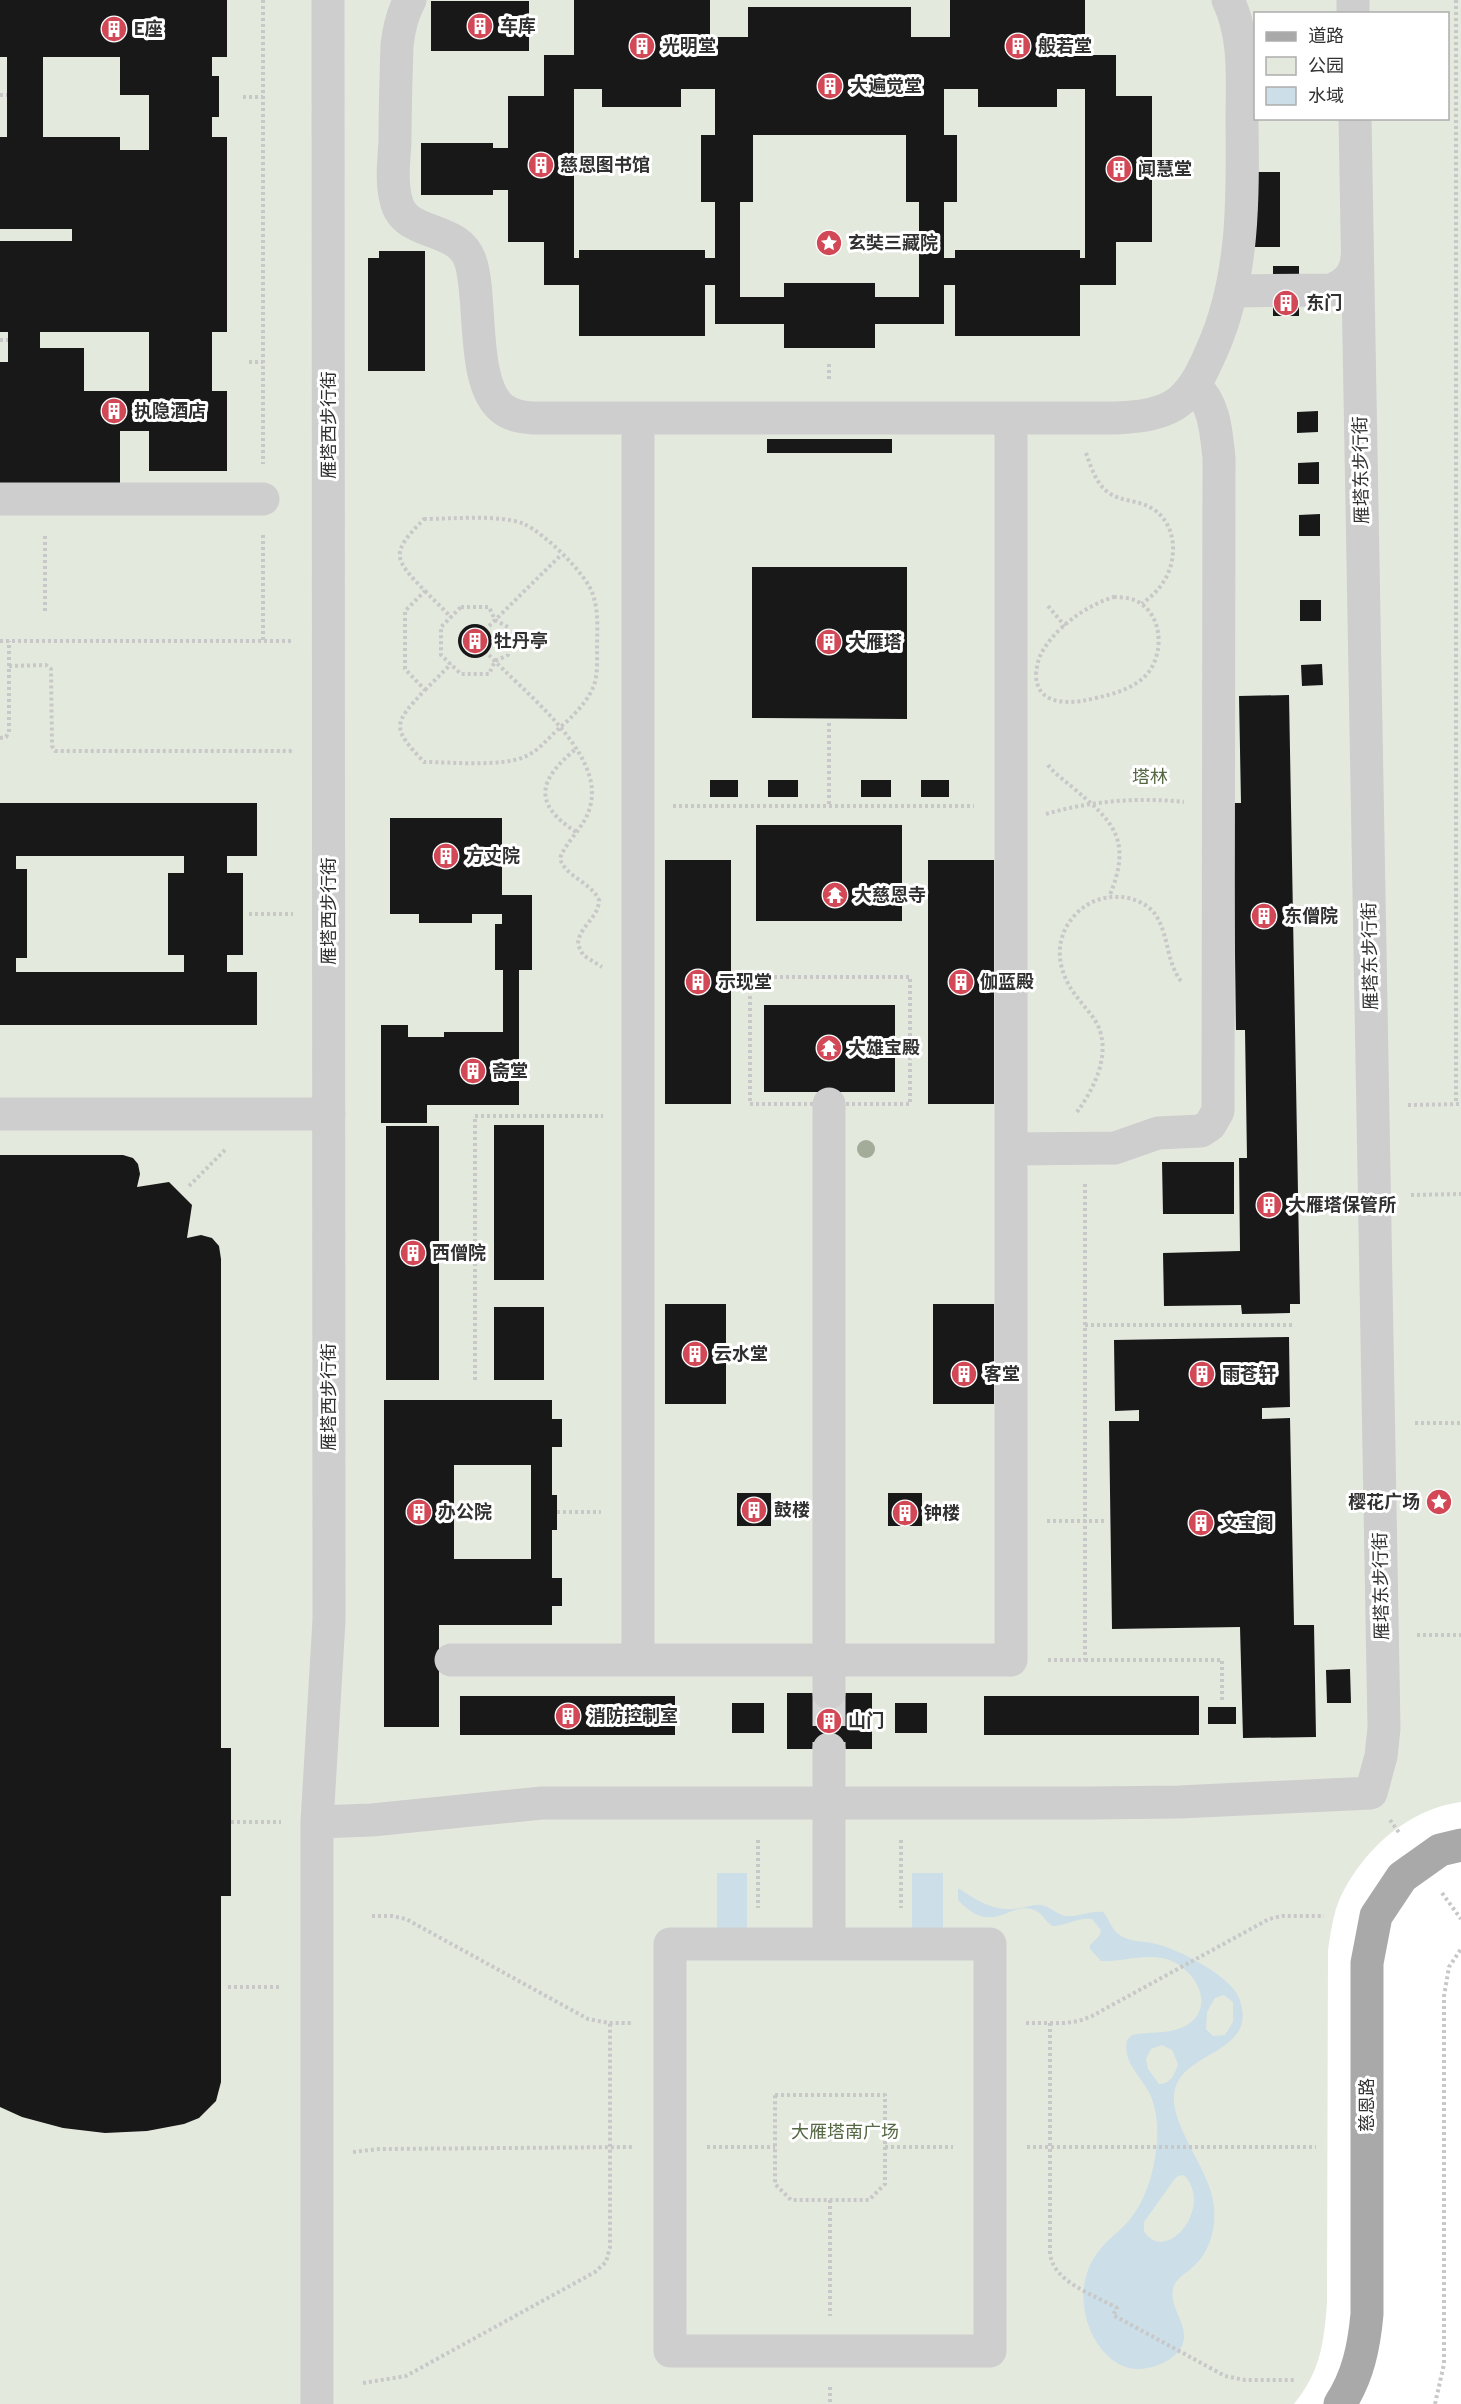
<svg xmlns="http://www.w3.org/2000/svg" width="1461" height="2404" viewBox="0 0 1461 2404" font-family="Barlow,'Noto Sans SC',sans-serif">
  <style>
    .green { fill: #e4e9de; fill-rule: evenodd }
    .water { fill: #ccdee7; fill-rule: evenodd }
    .building { fill: #181818; fill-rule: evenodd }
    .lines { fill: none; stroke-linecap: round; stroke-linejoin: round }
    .minor-tunnel { stroke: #d6d6d6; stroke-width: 33; stroke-dasharray: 33 16; stroke-linecap: butt }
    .path { stroke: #c8c8c8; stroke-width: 4; stroke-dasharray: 3 3; stroke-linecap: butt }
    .minor { stroke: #cecece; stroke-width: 33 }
    .major { stroke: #a9a9a9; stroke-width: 33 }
    .tree { fill: #a2ac98 }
    .labels { text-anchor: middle; stroke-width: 6; stroke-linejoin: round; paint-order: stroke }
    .poi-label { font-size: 18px; font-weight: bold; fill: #313131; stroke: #fff; text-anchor: start }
    .street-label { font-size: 18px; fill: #313131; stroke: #fff }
    .park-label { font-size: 18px; fill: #556843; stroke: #fff }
  </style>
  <rect width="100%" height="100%" fill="#fff"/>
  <path class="green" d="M0 0H1461V1802C1408 1809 1364 1849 1341 1896 1333 1913 1331 1932 1328 1950L1327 2303C1324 2344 1320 2372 1294 2404H0ZM1256 14H1448V118H1256Z"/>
  <path class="water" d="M717 1873H747V1930H717Z
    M912 1873H943V1930H912Z
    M958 1888C975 1899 992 1911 1013 1909 1023 1909 1031 1904 1041 1905 1050 1906 1057 1915 1066 1916 1079 1917 1090 1910 1103 1912 1110 1920 1112 1931 1121 1936 1131 1942 1145 1941 1156 1944 1178 1949 1231 1976 1239 1998 1260 2053 1185 2050 1175 2089 1166 2123 1211 2168 1214 2207 1216 2229 1210 2252 1193 2267 1186 2273 1175 2279 1173 2289 1169 2308 1189 2325 1183 2343 1179 2357 1160 2366 1147 2368 1130 2372 1114 2364 1103 2351 1080 2324 1076 2280 1098 2252 1108 2238 1124 2229 1133 2215 1148 2195 1156 2164 1157 2139 1158 2124 1156 2108 1150 2094 1141 2076 1122 2062 1127 2040L1132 2035C1150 2031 1171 2035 1187 2025 1218 2005 1193 1966 1166 1959 1143 1953 1123 1962 1101 1961L1090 1949V1945L1100 1935 1101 1930 1092 1919C1077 1917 1066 1926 1052 1926 1046 1922 1043 1915 1038 1912 1010 1896 995 1940 958 1900ZM1224 1995 1233 2002V2022L1225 2035 1213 2036 1206 2029 1207 2012 1215 1998ZM1162 2045 1172 2050 1178 2064C1175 2074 1171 2084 1159 2084L1148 2069 1146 2059 1151 2049ZM1184 2175C1215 2208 1165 2266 1144 2231V2222L1174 2180 1178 2176Z"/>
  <path class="building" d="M0 0H227V57H212V76H219V117H212V137H227V332H212V391H227V471H149V431H120V488H0V362H8V332H0V241H72V229H0V137H7V57H0ZM43 57H120V95H149V150H120V137H43ZM40 332H149V391H84V348H40Z
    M574 0H710V37H748V7H911V37H950V0H1085V55H1116V96H1152V242H1116V285H1080V336H955V285H944V324H875V348H784V324H715V285H705V336H579V285H544V242H508V190H493V195H421V143H493V148H508V96H544V55H574ZM574 89H602V107H681V89H715V135H701V202H715V258H705V250H579V258H574ZM944 89H978V107H1057V89H1085V258H1080V250H955V258H944V202H957V135H944ZM753 135H906V202H919V297H875V283H784V297H740V202H753Z
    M431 1H529V51H431Z
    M1254 172H1280V247H1254Z
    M379 251H425V371H368V258H379Z
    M1273 266H1299V316H1273Z
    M1318 411V432L1297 433V412Z
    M767 439H892V453H767Z
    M1319 462V484H1298V463Z
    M1320 514V536H1299V515Z
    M752 567H907V719L752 718Z
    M1300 600H1321V621H1300Z
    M458 641a17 17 0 1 1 34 0a17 17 0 1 1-34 0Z
    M1322 664 1323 685 1302 686 1301 665Z
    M1289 695 1300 1304H1290V1313L1242 1314 1241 1305 1164 1306 1163 1253 1240 1251 1239 1158H1247L1245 1030H1236L1233 803H1241L1239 696Z
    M710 780H738V797H710Z
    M768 780H798V797H768Z
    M861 780H891V797H861Z
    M921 780H949V797H921Z
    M0 803H257V856H227V873H243V955H227V972H257V1025H0ZM16 856H184V873H168V955H184V972H16V958H27V869H16Z
    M390 818H502V895H532V970H519V1105H427V1123H381V1025H408V1037H444V1032H503V970H495V924H502V914H472V923H419V914H390Z
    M756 825H902V921H756Z
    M665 860H731V1104H665Z
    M928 860H994V1104H928Z
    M764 1005H895V1092H764Z
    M494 1125H544V1280H494Z
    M386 1126H439V1380H386Z
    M0 1155H123L133 1158 138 1164 140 1174 137 1187 169 1182 192 1205 187 1238 201 1235 212 1238 219 1246 221 1259V1748H231V1896H221V2082L216 2101 199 2118 184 2124 147 2131 105 2133 63 2128 22 2117 0 2107Z
    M1162 1162H1234V1214H1163Z
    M665 1304H726V1404H665Z
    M933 1304H994V1404H933Z
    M494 1307H544V1380H494Z
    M1289 1337 1290 1407 1262 1408V1419L1290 1418 1294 1625H1314L1316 1737 1243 1738 1240 1627 1112 1629 1109 1421H1139V1410L1115 1411 1114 1340Z
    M384 1400H552V1419H562V1447H552V1495H557V1530H552V1578H562V1606H552V1625H439V1727H384ZM454 1465H531V1559H454Z
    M737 1493H771V1526H737Z
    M888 1493H922V1526H888Z
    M1350 1669 1351 1703H1327L1326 1670Z
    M787 1693H872V1749H787Z
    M460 1696H675V1735H460Z
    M984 1696H1199V1735H984Z
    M732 1703H764V1733H732Z
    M895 1703H927V1733H895Z
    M1208 1707H1236V1724H1208Z"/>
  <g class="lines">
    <path class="minor-tunnel" d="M829 1693V1749"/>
    <path class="path" d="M263 0V464
      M1456 0V1104
      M0 95H7
      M243 97H263
      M0 340H8
      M249 362H263
      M829 364V381
      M1086 453C1091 467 1096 484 1109 493 1122 502 1140 500 1153 509 1178 525 1178 562 1162 584 1157 592 1149 598 1142 604
      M424 519C451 519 501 514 524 524 544 533 587 574 593 595 599 612 597 632 597 650 597 663 598 678 592 690 584 706 569 720 556 731 546 741 537 752 524 757 501 767 451 762 424 762 391 727 393 724 425 690L405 669V611L425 591C392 557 391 553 424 519Z
      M263 535V641
      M45 536V614
      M425 591 451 617
      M1114 597C1122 597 1133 598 1140 603 1165 619 1164 661 1142 679 1127 692 1101 697 1082 701 1060 704 1036 701 1036 674 1037 666 1038 659 1042 652 1056 627 1087 605 1114 597Z
      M1048 606 1065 626
      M461 607H489L495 620 508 627V655L495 661 489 674H461L441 655V627Z
      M489 626 561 555
      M0 641H293
      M489 655C521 690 606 753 590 807 585 827 567 840 560 858 564 876 591 882 599 900 599 918 578 927 578 945L583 955 602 967
      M9 666 46 665 51 669 52 746 55 751H294
      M425 690 451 664
      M829 723V806
      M0 738 6 737 9 732V641
      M1048 765C1054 773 1064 780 1072 787 1114 822 1133 840 1109 897
      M673 806H974
      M1046 814C1090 801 1139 797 1184 802
      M576 832C532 803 538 780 577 748
      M249 914H293
      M750 977H910V1104H750Z
      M1408 1105 1461 1104
      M1077 1112C1093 1090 1109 1059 1100 1031 1096 1018 1085 1008 1077 997 1057 972 1052 940 1075 915 1087 902 1102 896 1120 897 1132 897 1148 904 1155 914 1169 934 1166 962 1181 981
      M189 1186 225 1150
      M1411 1195 1461 1194
      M1085 1325H1293
      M475 1380V1116H603
      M1415 1423H1461
      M557 1512H601
      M1047 1521H1107
      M1417 1635H1461
      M1048 1660H1085V1184
      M1085 1660H1222V1700
      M1390 1820 1400 1834
      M231 1822H281
      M758 1840V1908
      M901 1840V1908
      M1442 1893 1461 1919
      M372 1916H392L406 1919 588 2019 609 2023H633
      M228 1987H282
      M1026 2023H1065L1079 2021 1092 2016 1269 1919 1282 1916H1324
      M1050 2023V2254C1054 2283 1095 2295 1117 2308L1113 2315 1225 2376 1245 2380H1296
      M775 2095H885V2184L869 2200H791L775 2184Z
      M707 2147H775
      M885 2147H953
      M1027 2147H1316
      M353 2152 379 2149 633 2147
      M830 2200V2316
      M363 2383 406 2376 595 2272 606 2262 610 2247V2023
      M830 2387V2404
      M1435 2404 1444 2364V1996L1449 1967 1461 1949"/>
    <path class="minor" d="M410 0C402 14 399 28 397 45 396 77 395 109 395 141 394 160 391 181 396 200 404 238 457 224 470 260 483 295 470 385 503 409 512 416 522 417 533 418H1116C1137 417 1164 415 1181 400 1196 387 1204 368 1212 350 1244 278 1243 199 1242 121 1242 81 1246 37 1228 0
      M1353 0V14
      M1232 291 1331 290C1346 284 1356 275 1357 257
      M638 418V1660
      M0 499H263
      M829 1104V1693
      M0 1114H329
      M1011 1149 1115 1148 1158 1133 1201 1131 1210 1125 1218 1111 1219 458C1216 431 1215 404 1194 385
      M451 1660H1011V418
      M829 1749V1944
      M317 1822 372 1820 542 1803H1091L1179 1802 1371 1793 1381 1756 1384 1728 1355 118
      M670 1944H990V2351H670Z
      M317 2404V1822L329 1620 328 0"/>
    <path class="major" d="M1340 2404C1358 2376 1364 2347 1367 2314V1963L1376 1916 1402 1877 1440 1850 1461 1845"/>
  </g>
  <circle class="tree" cx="866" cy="1149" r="9"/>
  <defs>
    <g id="building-disc" transform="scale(1.35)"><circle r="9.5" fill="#d24856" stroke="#fff"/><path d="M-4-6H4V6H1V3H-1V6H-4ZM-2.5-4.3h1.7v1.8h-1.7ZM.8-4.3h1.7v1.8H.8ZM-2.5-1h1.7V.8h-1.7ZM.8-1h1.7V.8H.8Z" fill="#fff"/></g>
    <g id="sight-disc" transform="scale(1.35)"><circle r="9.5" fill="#d24856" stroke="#fff"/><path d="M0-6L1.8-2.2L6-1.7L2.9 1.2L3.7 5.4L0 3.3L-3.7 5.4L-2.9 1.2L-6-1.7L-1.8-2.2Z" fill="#fff"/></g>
    <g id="temple-disc" transform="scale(1.35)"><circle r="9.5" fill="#d24856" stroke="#fff"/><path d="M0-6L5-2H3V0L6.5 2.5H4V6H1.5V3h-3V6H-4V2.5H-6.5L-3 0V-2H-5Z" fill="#fff"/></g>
  </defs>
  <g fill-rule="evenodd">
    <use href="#building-disc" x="480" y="26"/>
    <use href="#building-disc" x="114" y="29"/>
    <use href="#building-disc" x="642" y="46"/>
    <use href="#building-disc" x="1018" y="46"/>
    <use href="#building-disc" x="830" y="86"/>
    <use href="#building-disc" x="541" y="165"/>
    <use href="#building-disc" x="1119" y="169"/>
    <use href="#sight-disc" x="829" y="243"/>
    <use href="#building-disc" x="1286" y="303"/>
    <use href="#building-disc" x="114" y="411"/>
    <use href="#building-disc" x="475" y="641"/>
    <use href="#building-disc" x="829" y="642"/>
    <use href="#building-disc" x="446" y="856"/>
    <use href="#temple-disc" x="835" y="895"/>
    <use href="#building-disc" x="1264" y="916"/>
    <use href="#building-disc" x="698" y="982"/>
    <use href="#building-disc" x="961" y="982"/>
    <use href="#temple-disc" x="829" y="1048"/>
    <use href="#building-disc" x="473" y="1071"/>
    <use href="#building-disc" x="1269" y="1205"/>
    <use href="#building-disc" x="413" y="1253"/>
    <use href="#building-disc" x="695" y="1354"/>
    <use href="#building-disc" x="964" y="1374"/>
    <use href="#building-disc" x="1202" y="1374"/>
    <use href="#sight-disc" x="1439" y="1502"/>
    <use href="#building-disc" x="754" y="1510"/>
    <use href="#building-disc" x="419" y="1512"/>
    <use href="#building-disc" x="905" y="1513"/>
    <use href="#building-disc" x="1201" y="1523"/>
    <use href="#building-disc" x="568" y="1716"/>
    <use href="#building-disc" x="829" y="1721"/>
  </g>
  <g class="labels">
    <g class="poi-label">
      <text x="500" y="32">车库</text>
      <text x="134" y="35">E座</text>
      <text x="662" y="52">光明堂</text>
      <text x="1038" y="52">般若堂</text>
      <text x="850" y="92">大遍觉堂</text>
      <text x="560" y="171">慈恩图书馆</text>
      <text x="1138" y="175">闻慧堂</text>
      <text x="848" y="249">玄奘三藏院</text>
      <text x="1306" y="309">东门</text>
      <text x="134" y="417">执隐酒店</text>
      <text x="494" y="647">牡丹亭</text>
      <text x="848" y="648">大雁塔</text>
      <text x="466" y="862">方丈院</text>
      <text x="854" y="901">大慈恩寺</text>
      <text x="1284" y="922">东僧院</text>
      <text x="718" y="988">示现堂</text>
      <text x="980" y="988">伽蓝殿</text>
      <text x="848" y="1054">大雄宝殿</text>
      <text x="492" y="1077">斋堂</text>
      <text x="1288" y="1211">大雁塔保管所</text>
      <text x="432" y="1259">西僧院</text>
      <text x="714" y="1360">云水堂</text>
      <text x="984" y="1380">客堂</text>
      <text x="1222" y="1380">雨苍轩</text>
      <text x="1420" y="1508" text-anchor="end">樱花广场</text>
      <text x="774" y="1516">鼓楼</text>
      <text x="438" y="1518">办公院</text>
      <text x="924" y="1519">钟楼</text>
      <text x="1220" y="1529">文宝阁</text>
      <text x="588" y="1722">消防控制室</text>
      <text x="848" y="1727">山门</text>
    </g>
    <g class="street-label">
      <text transform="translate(329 425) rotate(-90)" y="6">雁塔西步行街</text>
      <text transform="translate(1361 470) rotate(-91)" y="6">雁塔东步行街</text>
      <text transform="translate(329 911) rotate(-90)" y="6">雁塔西步行街</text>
      <text transform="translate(1370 956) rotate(-91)" y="6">雁塔东步行街</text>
      <text transform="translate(329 1397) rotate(-90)" y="6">雁塔西步行街</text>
      <text transform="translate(1381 1586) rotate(-91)" y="6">雁塔东步行街</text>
      <text transform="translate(1367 2105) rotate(-90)" y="6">慈恩路</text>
    </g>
    <g class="park-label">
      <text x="1150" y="783">塔林</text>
      <text x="845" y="2138">大雁塔南广场</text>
    </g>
  </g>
  <rect x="1254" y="12" width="195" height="108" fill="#ffffff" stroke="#adadad" stroke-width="1.5"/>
  <rect x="1266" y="32" width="30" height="9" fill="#a9a9a9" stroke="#adadad" stroke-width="1.5"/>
  <text x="1308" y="42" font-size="18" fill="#313131">道路</text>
  <rect x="1266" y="57" width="30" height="18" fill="#e4e9de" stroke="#adadad" stroke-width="1.5"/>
  <text x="1308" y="72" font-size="18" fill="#313131">公园</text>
  <rect x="1266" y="87" width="30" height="18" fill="#ccdee7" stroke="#adadad" stroke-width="1.5"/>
  <text x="1308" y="102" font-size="18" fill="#313131">水域</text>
</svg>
